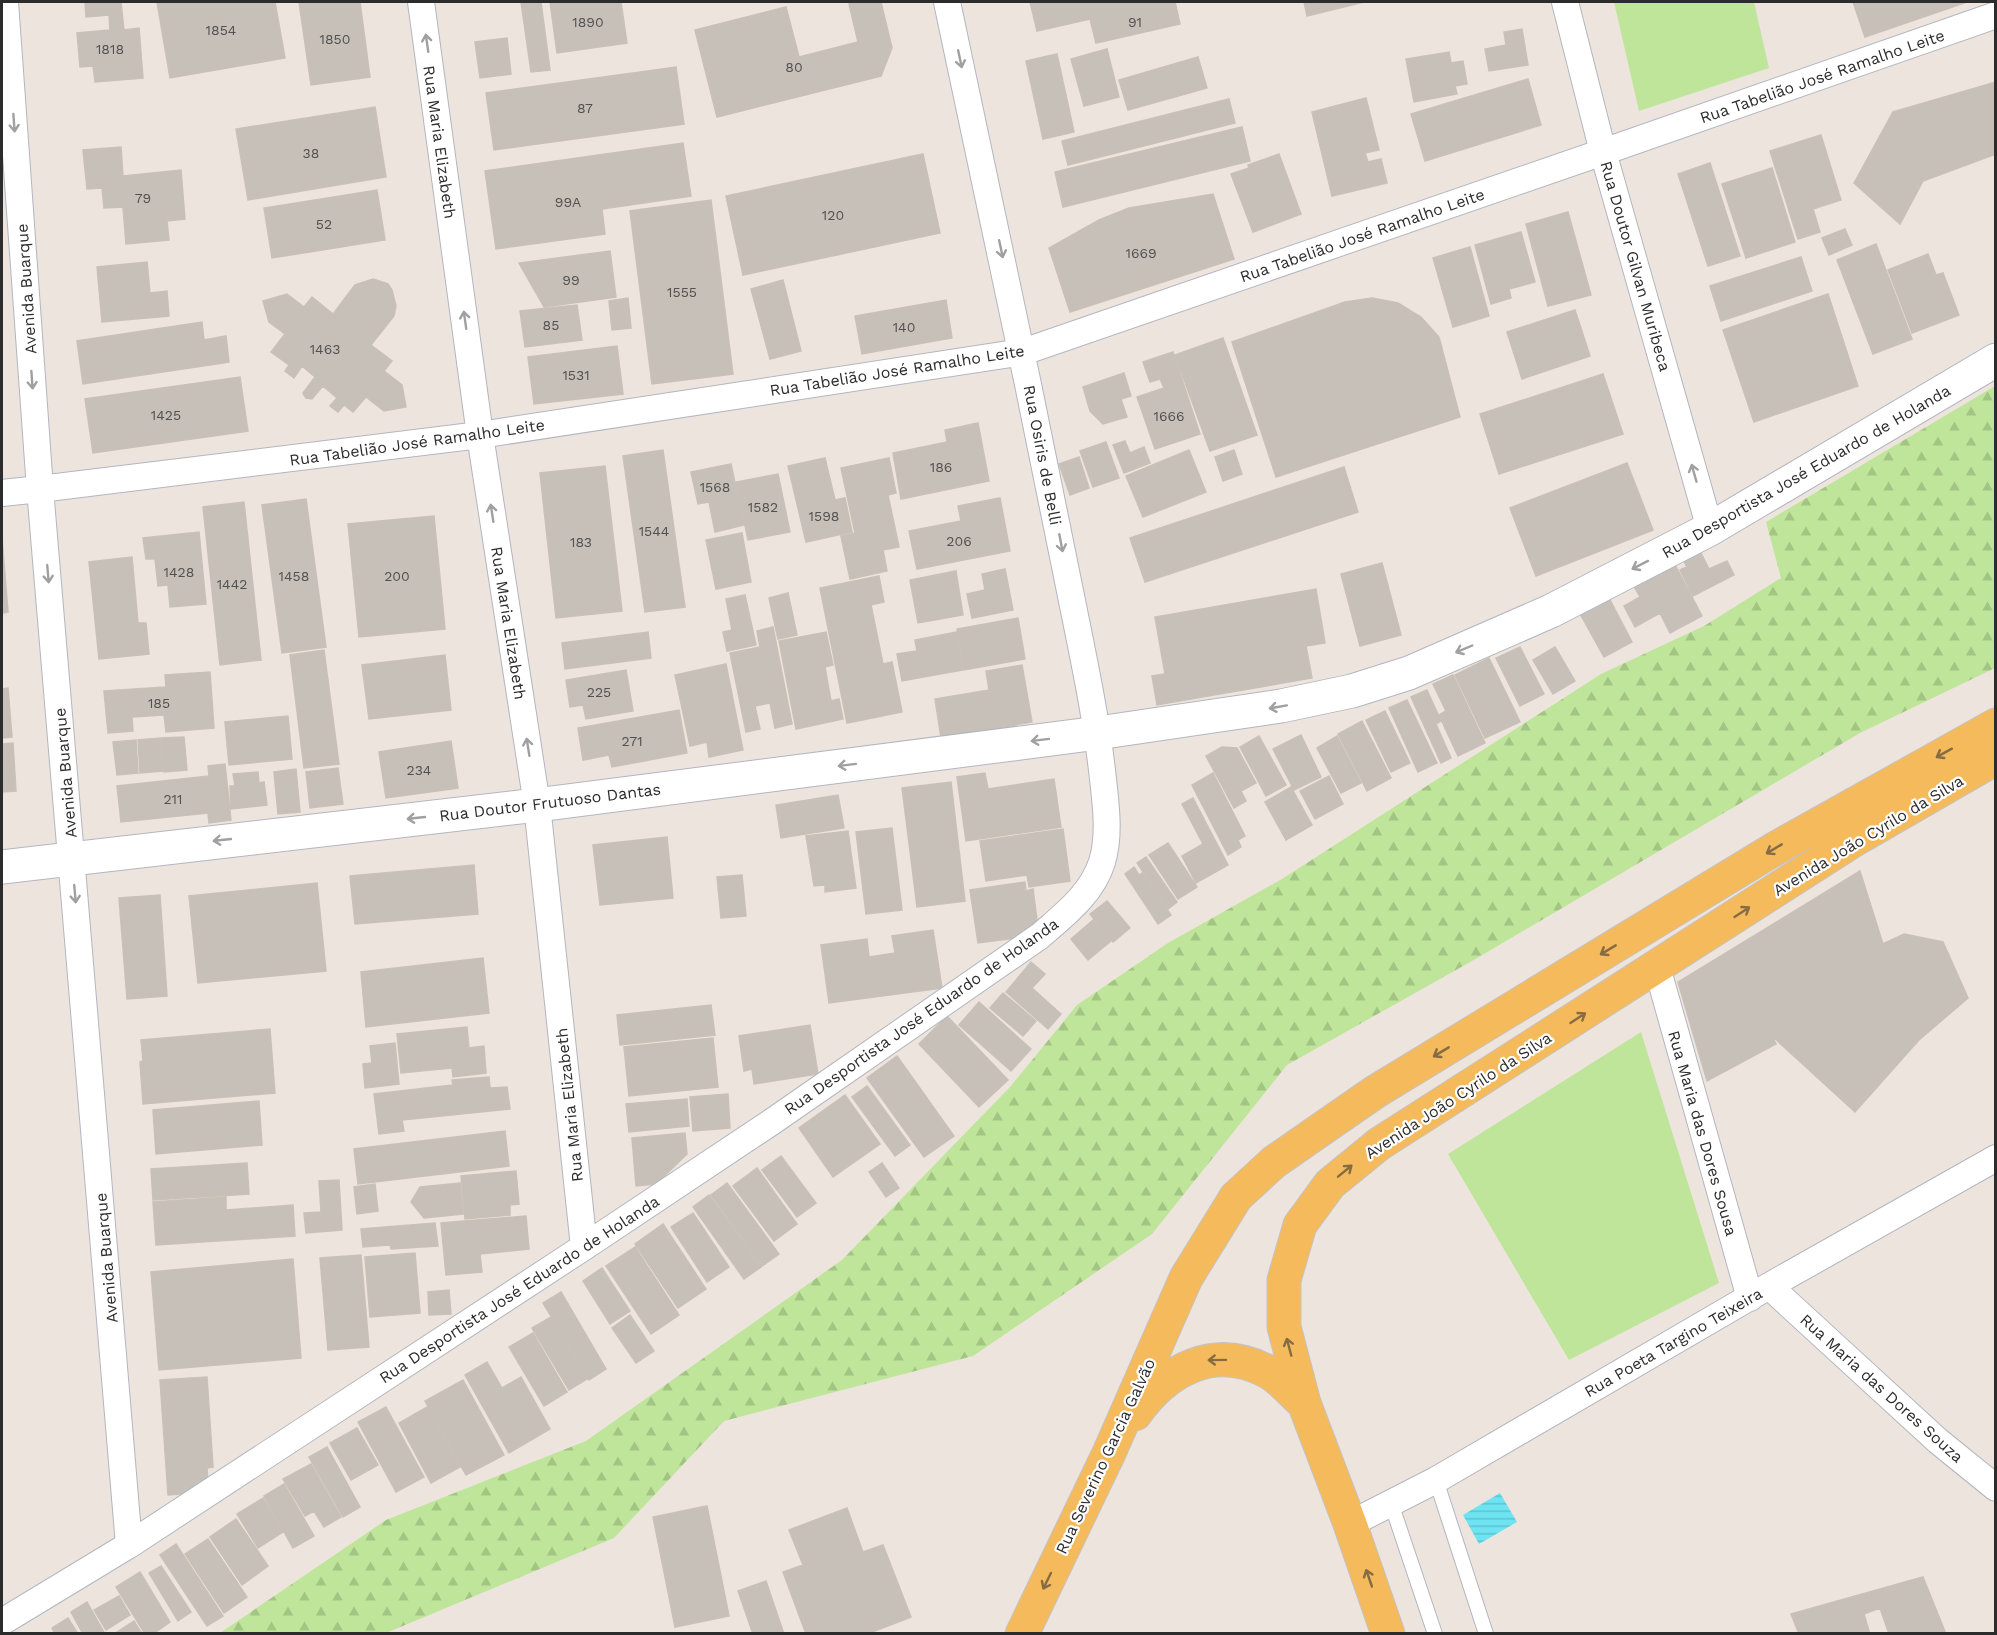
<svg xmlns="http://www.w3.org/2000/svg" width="1997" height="1635" viewBox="0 0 1997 1635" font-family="'Work Sans',sans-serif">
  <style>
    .grass { fill: #bee599 }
    .forest { fill: url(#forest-firs) }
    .water { fill: url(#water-rules) }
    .building { fill: #c6c0b9; stroke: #c9c0b7; stroke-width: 1.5 }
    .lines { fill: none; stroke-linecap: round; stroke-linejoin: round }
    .lane-casing { stroke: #b2b6c0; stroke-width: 16 }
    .street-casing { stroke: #b2b6c0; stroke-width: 28 }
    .secondary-casing { stroke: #b2b6c0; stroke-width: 35 }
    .primary-casing { stroke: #c4c4c4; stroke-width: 35 }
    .lane { stroke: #fff; stroke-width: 14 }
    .street { stroke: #fff; stroke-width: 26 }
    .secondary { stroke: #fff; stroke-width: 33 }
    .primary { stroke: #f5ba5c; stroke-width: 33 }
    .oneway { stroke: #a0a0a0 }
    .oneway2 { stroke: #866c42 }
    .labels { text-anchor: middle; stroke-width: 4.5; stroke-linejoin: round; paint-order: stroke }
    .number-label { font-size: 14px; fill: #52514f }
    .street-label { font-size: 16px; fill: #2c2c2c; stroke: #fff }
  </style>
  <defs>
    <pattern id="forest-firs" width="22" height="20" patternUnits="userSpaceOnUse" patternTransform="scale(1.5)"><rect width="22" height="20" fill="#bee599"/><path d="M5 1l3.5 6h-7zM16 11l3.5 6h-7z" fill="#a3c584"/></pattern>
    <pattern id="water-rules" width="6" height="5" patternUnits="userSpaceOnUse" patternTransform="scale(1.5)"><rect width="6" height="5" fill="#6ee3f2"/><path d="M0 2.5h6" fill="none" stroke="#5fc3d0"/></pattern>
  </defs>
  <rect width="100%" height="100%" fill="#eee4de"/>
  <path class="grass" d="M1614 2H1754L1769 68 1639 111Z
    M1641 1032 1719 1283 1569 1360 1448 1154Z"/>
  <path class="forest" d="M1995 386V668L1860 733 1472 961 1287 1065 1152 1234 973 1356 724 1421 614 1538 386 1633H220L386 1520 586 1441 842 1260 1010 1087 1077 1005 1168 943 1282 879 1601 674 1704 626 1781 578 1766 522Z"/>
  <path class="water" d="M1500 1493 1517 1522 1479 1544 1463 1515Z"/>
  <path class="building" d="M85 2H121L124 30 139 28 143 78 95 82 93 66 80 67 77 33 110 30 109 15 86 17Z
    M157 2H275L285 58 170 78Z
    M299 2H360L370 77 311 85Z
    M521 2H541L550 70 531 72Z
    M550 2H621L627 43 557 53Z
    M857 2H881L892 48 881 76 717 117 695 30 786 7 799 57 858 42 849 4Z
    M1030 2H1175L1180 24 1096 43 1090 19 1037 31Z
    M1304 2H1364L1307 16Z
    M1853 2H1967L1865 37Z
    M1522 29 1528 65 1489 71 1485 49 1506 45 1504 32Z
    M507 38 511 74 480 78 475 42Z
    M1107 49 1119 97 1084 106 1071 59Z
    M1449 52 1451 63 1463 61 1467 84 1455 86 1457 94 1414 102 1406 59Z
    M1057 54 1074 132 1043 139 1026 61Z
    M1198 57 1207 88 1128 110 1119 80Z
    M676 67 684 124 494 150 486 93Z
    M1528 79 1541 125 1425 161 1411 114Z
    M1996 82V154L1923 181 1900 224 1854 183 1893 112Z
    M1366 98 1379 150 1365 153 1368 162 1381 159 1387 183 1332 196 1312 112Z
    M1229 99 1235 123 1068 165 1062 141Z
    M375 107 386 177 248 200 236 129Z
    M1242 127 1250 161 1063 207 1055 172Z
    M1821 135 1841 200 1813 209 1820 232 1798 239 1770 151Z
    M683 143 691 196 602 209 605 234 496 249 485 171Z
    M121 147 123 176 181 170 185 219 167 221 169 240 126 244 123 207 104 208 102 188 87 189 83 150Z
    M923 154 940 233 743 275 726 196Z
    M1279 154 1301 214 1253 232 1231 174 1249 168 1248 165Z
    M1710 163 1740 256 1708 266 1678 174Z
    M1772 168 1795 242 1746 258 1722 184Z
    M377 190 385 240 272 258 264 208Z
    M1213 194 1234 259 1070 312 1049 248 1099 220 1129 208Z
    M711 200 733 374 652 384 630 211Z
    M1568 212 1591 295 1548 306 1526 224Z
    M1845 229 1852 245 1829 255 1822 238Z
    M1521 232 1535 282 1509 289 1511 298 1491 304 1475 245Z
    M1876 244 1912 339 1873 354 1837 260Z
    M1470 247 1489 316 1453 327 1433 258Z
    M610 251 616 297 544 307 519 263Z
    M1928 254 1936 275 1943 273 1959 315 1912 333 1888 270Z
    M1801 257 1812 291 1721 321 1710 286Z
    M147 262 150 293 167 291 169 316 102 322 97 267Z
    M373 279 388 284 392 290 396 306 394 316 371 345 392 361 384 371 402 385 406 407 384 411 366 397 353 412 344 405 338 412 330 406 337 398 323 386 312 399 306 398 304 395 303 393 315 377 302 366 294 378 285 371 289 365 271 352 285 334 269 322 263 301 287 294 304 307 312 297 333 314 355 285Z
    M783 280 801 351 770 359 751 289Z
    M1828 294 1858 386 1754 422 1723 330Z
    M628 298 631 328 612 330 609 301Z
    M1372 298 1398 303 1421 317 1439 337 1460 417 1276 477 1232 342 1345 302Z
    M946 300 952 338 862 354 855 316Z
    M577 305 582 340 525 347 520 311Z
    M1575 310 1590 356 1522 379 1507 332Z
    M202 322 204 340 226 336 229 362 83 384 77 341Z
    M1223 338 1257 435 1210 451 1175 355Z
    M617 346 623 394 534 404 528 357Z
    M1173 352 1200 434 1155 449 1137 397 1164 388 1160 379 1150 382 1143 362Z
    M1124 373 1131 396 1121 399 1127 417 1103 424 1090 411 1083 387Z
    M1603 374 1623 434 1499 474 1480 414Z
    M240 377 248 431 93 453 85 399Z
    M978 423 989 481 901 499 893 453 947 442 945 430Z
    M1125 441 1130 453 1144 447 1150 463 1124 473 1113 445Z
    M1106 442 1119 478 1093 487 1080 451Z
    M663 450 685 607 645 612 623 456Z
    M1189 450 1206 492 1143 517 1126 476Z
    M1234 450 1242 474 1223 481 1215 457Z
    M1079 457 1089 488 1070 495 1059 464Z
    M825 458 835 500 845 498 852 532 806 542 788 466Z
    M889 458 896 493 888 495 899 547 883 550 887 571 850 579 841 536 855 533 841 468Z
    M1627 463 1653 530 1536 576 1510 508Z
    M731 464 744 525 715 532 709 502 698 504 691 472Z
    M605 466 622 611 556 618 540 473Z
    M1344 467 1358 512 1145 582 1130 538Z
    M778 474 790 532 748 540 736 482Z
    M1000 498 1010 551 917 569 909 531 961 521 958 506Z
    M306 499 326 647 282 653 262 505Z
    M244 502 261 660 220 665 203 507Z
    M434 516 445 629 359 637 348 524Z
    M199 532 206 604 170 607 168 585 158 586 155 559H146L143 538Z
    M742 533 751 582 716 589 706 540Z
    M2 538 8 612 2 613Z
    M1699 549 1709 569 1727 561 1734 575 1693 596 1680 570 1687 567 1682 558Z
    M132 557 138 623H146L149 654 99 659 89 562Z
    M1672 559 1702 616 1670 633 1660 613 1635 627 1624 606 1640 597 1631 581Z
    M1382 563 1401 635 1360 646 1341 574Z
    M1005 569 1013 610 972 618 967 594 985 590 982 574Z
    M956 571 963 615 918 623 910 580Z
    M879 576 884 602 871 605 883 664 892 662 902 712 847 723 820 588Z
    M1316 589 1325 643 1306 646 1312 678 1157 705 1152 676 1165 674 1155 617Z
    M788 593 797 635 778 639 769 598Z
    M1607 594 1632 642 1604 657 1578 610Z
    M745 595 756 645 727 651 723 632 732 630 726 599Z
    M1018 618 1025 659 964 670 957 629Z
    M773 627 792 724 775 728 770 703 755 706 760 729 746 732 730 653 760 647 757 631Z
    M648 632 651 658 565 669 562 643Z
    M826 632 833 665 825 667 831 701 839 699 843 719 796 729 779 641Z
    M957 632 963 670 902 681 897 654 917 651 915 640Z
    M1520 647 1544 694 1520 706 1496 658Z
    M1555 647 1575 681 1553 694 1533 660Z
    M324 650 339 764 304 768 290 655Z
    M445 655 451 710 369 719 362 665Z
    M1489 658 1520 722 1485 738 1455 675Z
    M726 664 743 750 709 757 707 742 690 746 675 675Z
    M1022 665 1032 722 941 738 935 699 989 690 986 671Z
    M626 670 633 711 586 719 583 705 570 707 566 680Z
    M210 672 214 728 166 732 164 715 132 717 133 731 108 733 104 691 166 687 165 675Z
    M1453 675 1485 743 1458 756 1439 715 1446 711 1433 684Z
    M8 688 12 737 2 738V689Z
    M1427 690 1441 721 1436 724 1451 758 1441 763 1411 697Z
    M1407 700 1437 763 1418 772 1389 708Z
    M679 710 687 753 612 767 609 755 583 760 578 728Z
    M1385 711 1410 763 1391 772 1366 720Z
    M288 716 292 759 229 765 225 722Z
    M1362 721 1391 778 1367 791 1338 734Z
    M1301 735 1321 777 1294 790 1273 749Z
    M1259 736 1286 785 1266 796 1240 747Z
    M1337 736 1361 783 1341 793 1317 748Z
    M184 737 187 770 164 772 161 738Z
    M160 738 163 771 140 773 138 740Z
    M136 740 138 773 117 775 113 742Z
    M451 741 458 788 386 798 379 752Z
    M13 743 16 791 2 792V744Z
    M1222 747 1237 748 1256 783 1241 791 1246 801 1234 808 1206 756Z
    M225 764 231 820 209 823 208 813 121 822 117 786 209 776 208 766Z
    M338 768 343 804 310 808 306 772Z
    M296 769 300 812 278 814 274 772Z
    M258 772 259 783 264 782 267 805 231 809 230 786H235L233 774Z
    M985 773 988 789 1054 779 1061 827 966 841 957 777Z
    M1213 773 1245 836 1238 840 1241 847 1228 855 1192 785Z
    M1329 776 1343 804 1315 819 1300 791Z
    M951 782 965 901 917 907 902 788Z
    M1291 787 1312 825 1286 840 1265 802Z
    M838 795 844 828 781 838 776 805Z
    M1193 798 1228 865 1196 883 1182 856 1203 844 1182 804Z
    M892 828 902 910 866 914 856 832Z
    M1063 829 1070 881 1029 887 1027 875 986 881 980 841Z
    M848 831 856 888 825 892V885L814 886 806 836Z
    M667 837 673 898 600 905 593 845Z
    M1168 843 1197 887 1178 899 1149 855Z
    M1146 857 1177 902 1168 909 1137 863Z
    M474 865 478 914 355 924 350 876Z
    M1134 867 1139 875 1142 873 1171 915 1158 924 1125 874Z
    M1860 871 1883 944 1818 974 1772 1036 1776 1044 1707 1081 1678 982Z
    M742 875 746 916 721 918 717 877Z
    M1025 882 1026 891 1033 889 1039 935 978 943 970 890Z
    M317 883 326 971 198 983 189 896Z
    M160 895 167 996 127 999 119 898Z
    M1107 901 1130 928 1113 942 1090 914Z
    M1093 920 1111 941 1088 960 1071 939Z
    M933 930 942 988 829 1003 821 945 867 939 869 957 895 953 892 936Z
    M1904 934 1943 942 1968 998 1919 1040 1855 1112 1772 1036 1818 974Z
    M483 958 489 1013 366 1027 361 972Z
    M1031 962 1045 974 1032 988 1061 1014 1048 1029 1006 992Z
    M1003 993 1036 1021 1023 1036 990 1008Z
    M979 1002 1031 1049 1011 1071 959 1025Z
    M711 1005 715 1035 620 1045 617 1015Z
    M947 1016 1008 1080 979 1107 919 1044Z
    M810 1025 818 1074 754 1084 752 1069 744 1071 739 1036Z
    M467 1027 469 1048 484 1046 486 1073 453 1077 452 1068 401 1073 397 1034Z
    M270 1029 275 1093 143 1104 140 1062 143 1061 141 1040Z
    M713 1038 718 1087 629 1096 624 1047Z
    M395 1043 399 1084 365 1088 363 1064 372 1063 370 1046Z
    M897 1056 954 1136 924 1157 867 1078Z
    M489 1077 490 1088 507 1087 510 1109 402 1120 404 1131 379 1134 374 1094 453 1085 452 1080Z
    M867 1086 910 1145 895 1156 852 1097Z
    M728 1094 730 1128 693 1131 690 1097Z
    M845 1095 880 1144 833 1177 799 1128Z
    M687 1099 689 1126 629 1132 626 1104Z
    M259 1101 262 1145 156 1154 153 1110Z
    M505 1131 509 1166 358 1184 354 1149Z
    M685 1133 687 1154 656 1184 636 1186 632 1138Z
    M781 1156 816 1203 797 1217 762 1170Z
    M247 1163 249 1194 153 1200 151 1169Z
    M882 1163 899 1188 886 1197 869 1172Z
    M757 1168 797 1224 774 1241 733 1186Z
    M516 1171 519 1204 510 1205V1215L465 1219 461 1176Z
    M339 1180 342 1230 306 1233 304 1213 321 1212 319 1181Z
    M460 1183 463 1214 424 1218 411 1202 420 1187Z
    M727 1183 779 1254 762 1266 711 1195Z
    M375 1184 378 1211 357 1214 354 1187Z
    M709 1195 761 1267 744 1279 693 1207Z
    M226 1197V1210L293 1205 295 1236 156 1245 153 1202Z
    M693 1213 729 1267 707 1282 671 1227Z
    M526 1216 529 1249 480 1254 482 1272 446 1275 441 1223Z
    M435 1223 438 1246 391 1249 390 1245 363 1247 361 1229Z
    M663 1224 706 1289 678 1308 635 1244Z
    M635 1247 679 1315 651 1334 606 1266Z
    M415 1253 420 1313 370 1317 365 1257Z
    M361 1255 369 1347 328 1350 320 1258Z
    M293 1259 301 1358 159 1370 151 1272Z
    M602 1268 630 1311 610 1324 583 1281Z
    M449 1290 451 1314 429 1315 428 1292Z
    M561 1292 606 1369 589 1380 543 1303Z
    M630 1315 654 1351 636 1363 612 1328Z
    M551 1317 587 1379 569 1390 532 1328Z
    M533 1333 567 1392 544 1406 509 1347Z
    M487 1362 502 1388 521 1377 550 1429 509 1453 465 1375Z
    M207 1377 213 1467 207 1468 208 1483 200 1493 168 1495 160 1380Z
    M463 1380 504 1455 466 1475 425 1401Z
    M386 1407 424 1477 396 1492 358 1422Z
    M427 1407 460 1467 431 1483 399 1423Z
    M357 1428 378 1465 351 1480 330 1443Z
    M327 1447 360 1507 343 1517 309 1457Z
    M311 1464 341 1517 324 1527 314 1511 305 1516 283 1479Z
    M284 1484 314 1536 293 1548 264 1496Z
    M263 1498 283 1532 258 1548 237 1514Z
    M707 1506 729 1616 675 1627 653 1517Z
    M847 1508 863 1552 883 1545 911 1617 867 1634H806L783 1572 803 1565 789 1530Z
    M236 1519 268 1566 242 1585 210 1537Z
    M208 1539 247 1597 224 1613 185 1554Z
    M176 1544 223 1616 207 1626 160 1555Z
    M161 1566 191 1612 178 1621 149 1573Z
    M140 1572 170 1622 153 1634H145L116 1587Z
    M1923 1577 1946 1634H1889L1880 1608 1864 1614 1870 1634H1799L1791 1614Z
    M766 1581 784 1634H753L738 1591Z
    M119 1596 130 1615 106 1630 94 1610Z
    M87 1602 105 1634H83L71 1612Z
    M68 1618 78 1634H55L52 1628Z
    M134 1621 142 1634H114Z"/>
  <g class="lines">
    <g class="lane-casing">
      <path id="lane" d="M1436 1480 1486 1634
        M1391 1503 1435 1634"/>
    </g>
    <g class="street-casing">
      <path id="street" d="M5 2 40 489 129 1545
        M421 2 480 435 537 805 584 1247
        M1565 2 1603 152 1710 529
        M2 493 40 489 480 435 1023 352 1603 152 1996 15
        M1657 967 1750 1298
        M1769 1286 1938 1441 1996 1488
        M1350 1524 1436 1480 1769 1286 1996 1158
        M2 1622 129 1545 584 1247 773 1121 1040 936C1064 915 1092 894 1102 862 1110 836 1106 806 1103 779 1096 714 1082 651 1069 586 1030 391 989 196 947 2"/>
    </g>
    <g class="secondary-casing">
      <path id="secondary" d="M2 867 537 805 1098 733 1281 706 1352 691 1409 673 1551 611 1710 529 1996 360"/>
    </g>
    <g class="primary-casing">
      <path id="primary" d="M1135 1414C1167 1369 1215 1343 1268 1372 1281 1379 1293 1394 1304 1403
        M1022 1634 1109 1453 1186 1278 1236 1197 1274 1162 1375 1092 1776 848 1996 725
        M1388 1634 1350 1524 1304 1403 1284 1327V1280L1300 1225 1330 1184 1379 1144 1854 840 1996 758"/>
    </g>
    <use href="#lane" class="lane"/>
    <use href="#street" class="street"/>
    <use href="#secondary" class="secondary"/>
    <use href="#primary" class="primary"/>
  </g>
  <defs><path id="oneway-shaft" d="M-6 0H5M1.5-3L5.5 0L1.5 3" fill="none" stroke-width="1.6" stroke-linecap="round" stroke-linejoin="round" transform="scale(1.5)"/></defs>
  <g class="oneway">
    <use href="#oneway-shaft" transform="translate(427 43) rotate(-98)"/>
    <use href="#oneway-shaft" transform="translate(960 59) rotate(78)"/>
    <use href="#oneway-shaft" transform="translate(14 123) rotate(86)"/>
    <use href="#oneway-shaft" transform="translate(1001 249) rotate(78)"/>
    <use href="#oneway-shaft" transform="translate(465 320) rotate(-98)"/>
    <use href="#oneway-shaft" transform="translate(32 380) rotate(86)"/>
    <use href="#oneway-shaft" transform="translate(1694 473) rotate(-106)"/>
    <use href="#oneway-shaft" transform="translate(492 513) rotate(-99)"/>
    <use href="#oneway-shaft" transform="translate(1061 543) rotate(79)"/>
    <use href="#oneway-shaft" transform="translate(1640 565) rotate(153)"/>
    <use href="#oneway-shaft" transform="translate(48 574) rotate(85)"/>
    <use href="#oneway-shaft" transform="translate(1464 649) rotate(157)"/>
    <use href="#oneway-shaft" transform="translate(1278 707) rotate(170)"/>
    <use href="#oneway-shaft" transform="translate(1040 740) rotate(173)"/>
    <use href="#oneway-shaft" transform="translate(528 747) rotate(-99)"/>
    <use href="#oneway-shaft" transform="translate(847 765) rotate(173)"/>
    <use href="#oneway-shaft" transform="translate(416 818) rotate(174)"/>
    <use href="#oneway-shaft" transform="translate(222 840) rotate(174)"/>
    <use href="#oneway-shaft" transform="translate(75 894) rotate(85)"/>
  </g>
  <g class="oneway2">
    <use href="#oneway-shaft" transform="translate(1944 753) rotate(151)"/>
    <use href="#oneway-shaft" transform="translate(1774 849) rotate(149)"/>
    <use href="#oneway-shaft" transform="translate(1742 912) rotate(-33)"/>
    <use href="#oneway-shaft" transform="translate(1608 950) rotate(149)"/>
    <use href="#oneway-shaft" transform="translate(1578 1018) rotate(-33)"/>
    <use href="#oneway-shaft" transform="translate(1441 1052) rotate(149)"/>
    <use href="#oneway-shaft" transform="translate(1345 1171) rotate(-39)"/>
    <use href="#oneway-shaft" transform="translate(1289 1347) rotate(-105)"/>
    <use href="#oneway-shaft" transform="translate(1217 1360) rotate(179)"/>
    <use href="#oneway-shaft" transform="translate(1369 1578) rotate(-109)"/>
    <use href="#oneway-shaft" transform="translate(1047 1581) rotate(116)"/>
  </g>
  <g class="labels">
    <g class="number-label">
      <text x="588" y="27">1890</text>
      <text x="1135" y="27">91</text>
      <text x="221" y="35">1854</text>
      <text x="335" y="44">1850</text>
      <text x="110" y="54">1818</text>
      <text x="794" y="72">80</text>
      <text x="585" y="113">87</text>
      <text x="311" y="158">38</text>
      <text x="143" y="203">79</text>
      <text x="568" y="207">99A</text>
      <text x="833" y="220">120</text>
      <text x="324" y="229">52</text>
      <text x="1141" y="258">1669</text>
      <text x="571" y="285">99</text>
      <text x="682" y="297">1555</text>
      <text x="551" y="330">85</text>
      <text x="904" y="332">140</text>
      <text x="325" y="354">1463</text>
      <text x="576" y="380">1531</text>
      <text x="166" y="420">1425</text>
      <text x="1169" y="421">1666</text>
      <text x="941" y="472">186</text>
      <text x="715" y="492">1568</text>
      <text x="763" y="512">1582</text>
      <text x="824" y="521">1598</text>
      <text x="654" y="536">1544</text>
      <text x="959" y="546">206</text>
      <text x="581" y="547">183</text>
      <text x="179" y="577">1428</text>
      <text x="294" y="581">1458</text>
      <text x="397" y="581">200</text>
      <text x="232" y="589">1442</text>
      <text x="599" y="697">225</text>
      <text x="159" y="708">185</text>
      <text x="632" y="746">271</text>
      <text x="419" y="775">234</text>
      <text x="173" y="804">211</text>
    </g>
    <g class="street-label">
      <text transform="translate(1822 76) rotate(-19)" y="6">Rua Tabelião José Ramalho Leite</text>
      <text transform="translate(440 142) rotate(82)" y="6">Rua Maria Elizabeth</text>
      <text transform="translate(1362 235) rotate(-19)" y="6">Rua Tabelião José Ramalho Leite</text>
      <text transform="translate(1636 266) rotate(74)" y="6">Rua Doutor Gilvan Muribeca</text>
      <text transform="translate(26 289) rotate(-94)" y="6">Avenida Buarque</text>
      <text transform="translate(897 370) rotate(-9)" y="6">Rua Tabelião José Ramalho Leite</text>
      <text transform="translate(417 442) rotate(-8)" y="6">Rua Tabelião José Ramalho Leite</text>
      <text transform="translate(1043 455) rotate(79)" y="6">Rua Osiris de Belli</text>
      <text transform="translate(1806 471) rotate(-30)" y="6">Rua Desportista José Eduardo de Holanda</text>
      <text transform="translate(509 623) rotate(81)" y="6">Rua Maria Elizabeth</text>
      <text transform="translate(65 773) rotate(-95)" y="6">Avenida Buarque</text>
      <text transform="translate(550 802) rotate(-7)" y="6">Rua Doutor Frutuoso Dantas</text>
      <text transform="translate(1868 835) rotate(-31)" y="6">Avenida João Cyrilo da Silva</text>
      <text transform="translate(921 1016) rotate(-35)" y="6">Rua Desportista José Eduardo de Holanda</text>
      <text transform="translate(1458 1095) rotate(-33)" y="6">Avenida João Cyrilo da Silva</text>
      <text transform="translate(569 1105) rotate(-96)" y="6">Rua Maria Elizabeth</text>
      <text transform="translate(1703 1133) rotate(74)" y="6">Rua Maria das Dores Sousa</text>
      <text transform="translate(106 1258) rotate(-95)" y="6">Avenida Buarque</text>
      <text transform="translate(519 1289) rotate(-33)" y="6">Rua Desportista José Eduardo de Holanda</text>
      <text transform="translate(1673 1342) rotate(-30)" y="6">Rua Poeta Targino Teixeira</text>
      <text transform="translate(1882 1388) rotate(42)" y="6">Rua Maria das Dores Souza</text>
      <text transform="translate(1105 1456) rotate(-65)" y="6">Rua Severino Garcia Galvão</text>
    </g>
  </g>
  <rect width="1997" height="1635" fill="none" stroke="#2c2c2c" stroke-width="6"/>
</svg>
